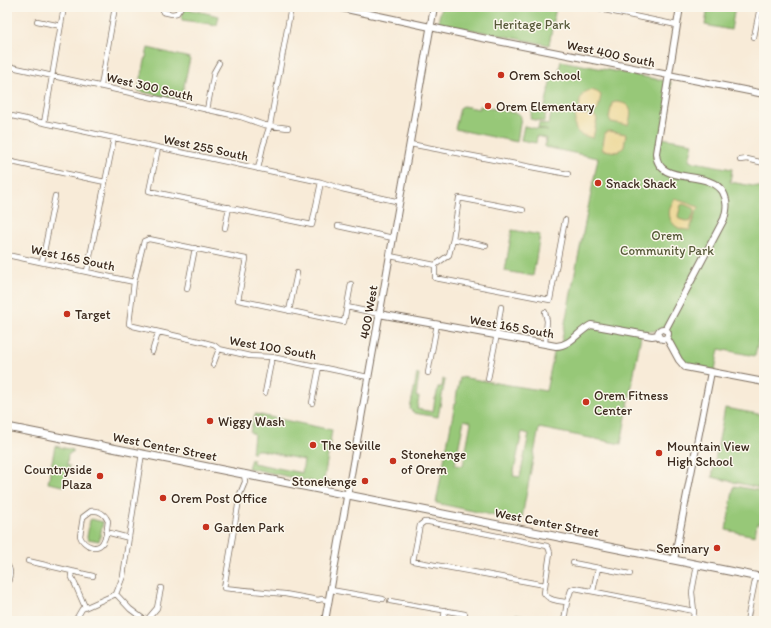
<svg xmlns="http://www.w3.org/2000/svg" width="771" height="628" viewBox="0 0 771 628" font-family="Itim,sans-serif">
  <style>
    .green { fill: #97c878; stroke: #69794b; fill-rule: evenodd }
    .sand { fill: #eeda9e; stroke: #94825e; fill-rule: evenodd }
    .lines { fill: none; stroke-linecap: round; stroke-linejoin: round }
    .street-casing { stroke: #7d6e5f; stroke-width: 6 }
    .secondary-casing { stroke: #7d6e5f; stroke-width: 8 }
    .primary-casing { stroke: #7d6e5f; stroke-width: 9 }
    .street { stroke: #fff; stroke-width: 4.5 }
    .secondary { stroke: #fff; stroke-width: 6 }
    .primary { stroke: #fff; stroke-width: 7 }
    .poi-dot { fill: #c8321e; stroke: #fbf7ec; stroke-width: 1.5 }
    .labels { text-anchor: middle; stroke-width: 3; stroke-linejoin: round; paint-order: stroke }
    .park-label { font-size: 13px; fill: #575939; stroke: #fbf7ec }
    .street-label { font-size: 13px; fill: #3b2a1e; stroke: #fbf7ec }
    .poi-label { font-size: 13px; fill: #3b2a1e; stroke: #fbf7ec; text-anchor: start }
  </style>
  <rect width="100%" height="100%" fill="#fbf7ec"/>
  <filter id="ink" filterUnits="userSpaceOnUse"><feTurbulence type="fractalNoise" baseFrequency=".025" numOctaves="2"/><feDisplacementMap in="SourceGraphic" scale="8" xChannelSelector="R" yChannelSelector="G"/><feConvolveMatrix kernelMatrix="1 2 1 2 8 2 1 2 1" color-interpolation-filters="sRGB"/></filter>
  <filter id="wash" filterUnits="userSpaceOnUse"><feTurbulence type="fractalNoise" baseFrequency=".012" numOctaves="4" result="noise"/><feDisplacementMap in="SourceGraphic" scale="16" xChannelSelector="R" yChannelSelector="G"/><feGaussianBlur stdDeviation="0.9" result="paint"/><feColorMatrix in="noise" values="0 0 0 0 0 0 0 0 0 0 0 0 0 0 0 0 0 1.4 0 .05"/><feComposite in="paint" operator="in"/></filter>
  <g filter="url(#wash)">
    <rect width="100%" height="100%" fill="#f8ebd8"/>
    <path class="green" d="M441 7H466L482 10 483 7H556L549 45 438 23Z
      M708 7H735L731 30 705 25Z
      M183 8 219 16 217 25 182 20Z
      M148 48 190 58 181 100 138 91Z
      M561 61 671 82 661 138 693 143 689 161 732 169 730 182 764 188V312L755 356 719 349 715 370 686 364 672 342 669 331 663 327C656 332 650 332 642 330L621 444 539 428 522 517 521 520 519 521 436 503 460 377 546 391 554 353 561 343 598 158 545 147 546 138 537 136 536 143 521 140 524 126 548 131 538 128 539 123 549 125 551 113 544 112 552 73 558 74ZM464 420 471 422 463 466 455 465ZM522 432 529 434 520 477 513 476Z
      M463 106 479 109 480 106 519 114 521 117 517 142 455 129 460 108Z
      M532 110 546 113 544 122 530 119Z
      M512 230 540 235 533 276 505 271Z
      M417 374H419L416 397H419L417 409 433 412 435 398H436L438 387H442L443 379 445 380 438 417 414 413 410 409Z
      M725 408 764 415V489L712 477Z
      M255 414 332 430 324 480 333 482 332 486 248 468 251 459H253V463L302 473 304 460 260 450H256L254 453H252L254 434 250 432Z
      M55 446 73 450V452H71L70 454H68L67 465 70 466 67 478H65L63 486 48 483Z
      M734 486 762 491 761 499H764V525L757 523 755 536 726 530Z
      M91 519 103 522 99 541 88 539 87 537 90 520Z
      M516 614 551 621H515Z"/>
    <path class="sand" d="M591 90 597 92 601 95 598 110 595 112 579 109C580 100 580 92 591 90Z
      M616 102C632 103 633 112 628 125L611 122 609 118 612 103Z
      M576 113 595 116 597 119 593 138C575 134 573 131 576 113Z
      M609 131 626 134 624 147 618 152 602 150 605 133Z
      M675 199 699 207V209L696 211 690 230C671 231 663 213 675 199ZM683 204 694 208 695 210 691 221 689 222 679 219 678 216 681 205Z"/>
  </g>
  <g filter="url(#ink)">
    <g class="lines">
      <g class="street-casing">
        <path id="street" d="M590 7 677 25
          M163 12 172 14 177 13 181 7
          M37 21 61 26
          M754 37 760 7
          M7 66 241 117 264 125 288 128
          M101 86 115 7
          M207 110 214 72 219 63
          M7 115 321 182 342 189 400 202
          M44 123 64 7
          M410 144 568 174
          M158 148 149 191 312 225 321 182
          M740 160 747 159 764 163
          M7 161 105 182
          M258 169 263 146 270 125 291 7
          M338 226 393 238
          M225 228 229 207
          M453 239 486 246
          M7 255 134 282
          M390 256 435 265
          M42 262 55 196
          M435 265V278L550 300 565 220
          M435 265 449 255 453 239 459 198 523 210
          M87 271 114 138
          M351 284 344 322 238 300 246 259 149 239 144 241 134 282 129 324 133 326 203 342 214 345 219 349 250 356 272 357 368 377
          M187 289 195 248
          M347 307 379 314
          M289 311 297 273
          M545 343 547 321 545 312
          M152 352 158 333
          M213 365 219 349
          M428 373 437 324
          M488 379 496 339 501 307
          M265 393 272 357
          M312 403 319 367
          M244 473 245 482 240 494 224 588 285 594 318 600 322 599 329 601
          M91 511C99 510 105 514 108 521 107 527 107 535 104 540 99 553 83 546 80 536L83 517Z
          M106 532 129 538
          M28 561 93 576
          M573 563 630 574
          M7 565C13 571 8 580 7 588
          M72 571 71 575 85 607
          M545 585 413 561 420 525 424 522H429L547 546 549 549 550 553 544 593C549 601 559 601 567 602
          M331 590 383 599
          M593 591 598 568
          M116 594 130 609 146 621
          M390 601 465 614
          M75 621 82 609 116 594 123 576 142 453
          M146 621 157 608 161 588
          M443 621 445 610
          M564 621 567 602 571 590 575 588 694 611
          M693 621 694 611 692 592 697 565
          M747 621 756 576"/>
      </g>
      <g class="secondary-casing">
        <path id="secondary" d="M337 7 477 37 764 94
          M379 314 556 346C570 346 579 331 591 325L652 336 658 335
          M658 334a5 5 0 1 1 10 0a5 5 0 1 1-10 0Z
          M665 330 724 219C727 209 728 201 723 192 708 168 657 187 656 153L680 7
          M667 338 679 360 685 367 764 382
          M674 560 711 372
          M325 621 434 7"/>
      </g>
      <g class="primary-casing">
        <path id="primary" d="M7 427 764 578"/>
      </g>
      <use href="#street" class="street"/>
      <use href="#secondary" class="secondary"/>
      <use href="#primary" class="primary"/>
    </g>
  </g>
  <g class="poi-dot">
    <circle cx="501" cy="75" r="4"/>
    <circle cx="488" cy="106" r="4"/>
    <circle cx="598" cy="183" r="4"/>
    <circle cx="67" cy="314" r="4"/>
    <circle cx="586" cy="402" r="4"/>
    <circle cx="210" cy="421" r="4"/>
    <circle cx="313" cy="445" r="4"/>
    <circle cx="659" cy="453" r="4"/>
    <circle cx="393" cy="461" r="4"/>
    <circle cx="100" cy="476" r="4"/>
    <circle cx="365" cy="481" r="4"/>
    <circle cx="163" cy="498" r="4"/>
    <circle cx="206" cy="527" r="4"/>
    <circle cx="717" cy="548" r="4"/>
  </g>
  <g class="labels">
    <g class="park-label">
      <text x="532" y="29">Heritage Park</text>
      <text x="667" y="240">Orem<tspan x="667" dy="15">Community Park</tspan></text>
    </g>
    <g class="street-label">
      <text transform="translate(611 53) rotate(12)" y="5">West 400 South</text>
      <text transform="translate(150 86) rotate(13)" y="5">West 300 South</text>
      <text transform="translate(206 147) rotate(12)" y="5">West 255 South</text>
      <text transform="translate(73 257) rotate(12)" y="5">West 165 South</text>
      <text transform="translate(368 312) rotate(-80)" y="5">400 West</text>
      <text transform="translate(512 326) rotate(10)" y="5">West 165 South</text>
      <text transform="translate(273 347) rotate(10)" y="5">West 100 South</text>
      <text transform="translate(165 446) rotate(11)" y="5">West Center Street</text>
      <text transform="translate(547 522) rotate(11)" y="5">West Center Street</text>
    </g>
    <g class="poi-label">
      <text x="509" y="80">Orem School</text>
      <text x="496" y="111">Orem Elementary</text>
      <text x="606" y="188">Snack Shack</text>
      <text x="75" y="319">Target</text>
      <text x="594" y="400">Orem Fitness<tspan x="594" dy="15">Center</tspan></text>
      <text x="218" y="426">Wiggy Wash</text>
      <text x="321" y="450">The Seville</text>
      <text x="667" y="451">Mountain View<tspan x="667" dy="15">High School</tspan></text>
      <text x="401" y="459">Stonehenge<tspan x="401" dy="15">of Orem</tspan></text>
      <text x="92" y="474" text-anchor="end">Countryside<tspan x="92" dy="15">Plaza</tspan></text>
      <text x="357" y="486" text-anchor="end">Stonehenge</text>
      <text x="171" y="503">Orem Post Office</text>
      <text x="214" y="532">Garden Park</text>
      <text x="709" y="553" text-anchor="end">Seminary</text>
    </g>
  </g>
  <rect width="771" height="628" fill="none" stroke="#fbf7ec" stroke-width="24"/>
</svg>
